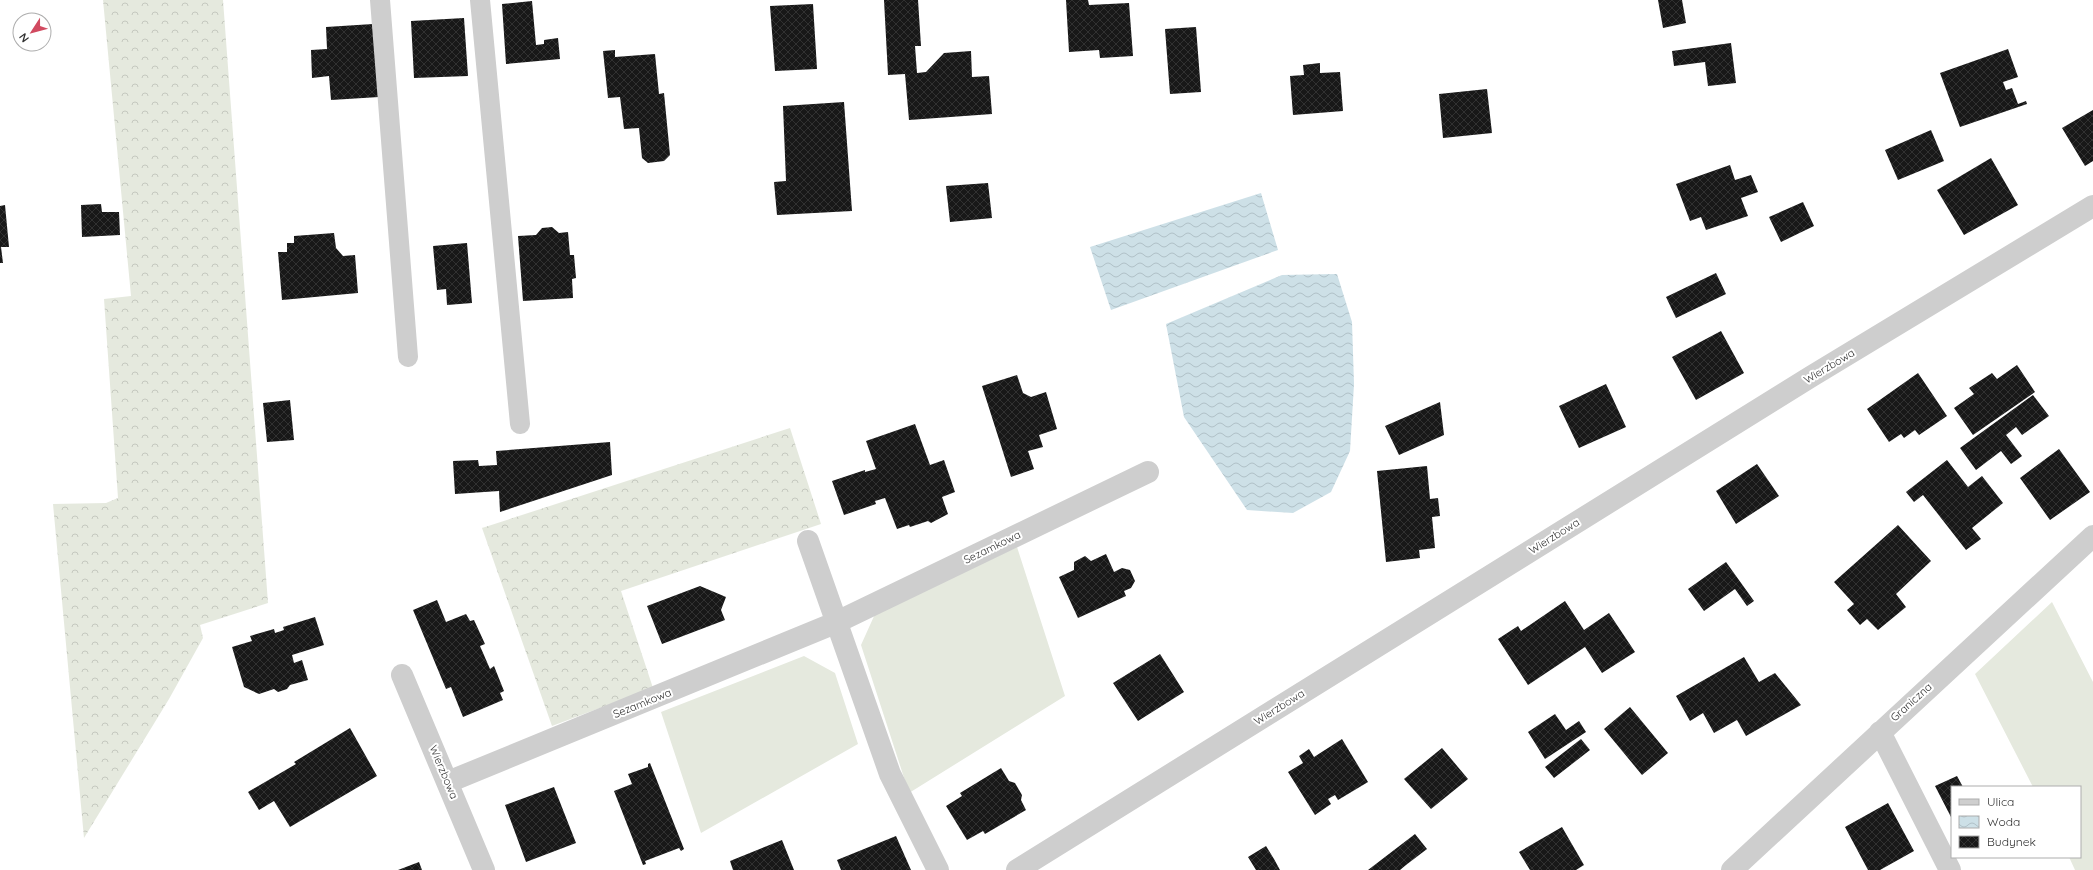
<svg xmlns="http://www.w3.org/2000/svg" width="2093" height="870" viewBox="0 0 2093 870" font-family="Quicksand,sans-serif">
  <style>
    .grass { fill: #e5e9de }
    .forest { fill: url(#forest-crowns) }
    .water { fill: url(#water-waves) }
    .building { fill: url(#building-cross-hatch) }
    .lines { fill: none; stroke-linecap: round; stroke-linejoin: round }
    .lane { stroke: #cecece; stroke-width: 20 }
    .street { stroke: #cecece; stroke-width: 22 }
    .labels { text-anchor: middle; stroke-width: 4; stroke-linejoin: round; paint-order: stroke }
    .street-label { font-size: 11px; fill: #313131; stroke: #fff }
  </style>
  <defs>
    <pattern id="forest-crowns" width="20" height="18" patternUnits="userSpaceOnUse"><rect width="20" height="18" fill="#e5e9de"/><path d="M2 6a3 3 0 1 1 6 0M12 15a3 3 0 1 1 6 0" fill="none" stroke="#c5c8bf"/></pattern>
    <pattern id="water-waves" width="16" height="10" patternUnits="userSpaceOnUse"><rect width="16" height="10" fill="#cde0e7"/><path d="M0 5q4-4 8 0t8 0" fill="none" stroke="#b0c1c7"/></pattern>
    <pattern id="building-cross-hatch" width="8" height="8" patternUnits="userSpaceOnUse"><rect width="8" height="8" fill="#181818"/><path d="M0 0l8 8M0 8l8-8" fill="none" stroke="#313131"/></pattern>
  </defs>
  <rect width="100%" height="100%" fill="#fff"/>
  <path class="grass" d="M1017 547 1065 696 909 793 861 645 875 614Z
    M2052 602 2093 682V870H2075L2069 857H2080V787H2033L1975 674Z
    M804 656 835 673 858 744 701 833 661 712Z"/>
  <path class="forest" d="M103 0H223L268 603 200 625 203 638 169 699 84 838 53 504 106 503 118 498 104 299 131 296Z
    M790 428 821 524 621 591 653 688 552 726 482 528Z"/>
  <path class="water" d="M1261 193 1278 250 1111 310 1090 247Z
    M1337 274 1352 322 1354 384 1350 451 1331 492 1293 513 1247 510 1184 417 1166 324 1282 275Z"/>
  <path class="building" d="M884 0H918L921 46H915L917 73 926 72 944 53 971 51 972 77 989 76 992 114 909 120 905 74 888 75Z
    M1066 0H1088L1089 5 1129 3 1133 56 1100 58 1099 50 1069 52Z
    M1658 0H1682L1686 23 1663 28Z
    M532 1 536 45 544 44V40L558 38 560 59 506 64 502 4Z
    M813 4 817 69 775 71 770 6Z
    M464 18 468 76 414 78 411 21Z
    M373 24 379 97 331 100 329 76 312 78 311 50 327 49 326 27Z
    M1196 27 1201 92 1170 94 1165 29Z
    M1731 43 1736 83 1708 86 1705 62 1674 66 1672 51Z
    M2008 49 2018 77 2003 82 2006 90 2012 88 2018 104 2026 101 2027 104 1960 127 1940 73Z
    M615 50V57L655 54 659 94 664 93 670 155 664 161 648 163 642 158 639 128 624 129 620 97 608 98 603 51Z
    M1320 63V73L1340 72 1343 111 1293 115 1290 76 1304 75 1303 65Z
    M1487 89 1492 133 1443 138 1439 94Z
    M844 102 852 211 777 215 774 182 786 181 783 106Z
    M2093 110V161L2085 166 2062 128Z
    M1931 130 1944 161 1898 180 1885 150Z
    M1991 158 2018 205 1964 235 1937 190Z
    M1730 165 1735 180 1751 175 1758 192 1741 198 1748 216 1706 230 1701 217 1690 221 1676 184Z
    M988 183 992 218 950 222 946 186Z
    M1803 202 1814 226 1781 242 1769 217Z
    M101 204 102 212H119L120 235 82 237 81 205Z
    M5 205 9 247H1L3 263H0V206Z
    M552 227 559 233 568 232 570 255H574L576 278 572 279 573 298 523 301 518 236 536 235 542 228Z
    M334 233 336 248 343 256 355 255 358 293 282 300 278 252H287V243H294V236Z
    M467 243 472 303 447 305 446 289 437 290 433 246Z
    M1716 273 1726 294 1676 318 1666 297Z
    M1721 331 1744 373 1696 400 1672 357Z
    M2017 365 2035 392 1973 435 1954 408 1974 394 1969 388 1992 373 1997 379Z
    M1918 373 1947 416 1919 435 1915 430 1904 438 1901 434 1889 442 1867 409Z
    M1017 375 1023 393 1031 397 1046 392 1057 429 1039 435 1043 447 1028 451 1034 469 1011 477 982 386Z
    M1606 384 1626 427 1579 448 1559 406Z
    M2033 395 2049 416 2022 435 2016 427 2006 435 2022 456 2011 464 2001 451 1976 470 1960 448Z
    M290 400 294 440 267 442 263 403Z
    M1440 402 1444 435 1399 455 1385 426Z
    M915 424 930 465 944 460 955 492 942 497 948 514 931 523 928 521 910 527 909 525 897 529 885 498 875 501 876 504 844 515 832 481 865 470V472L876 469 866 441Z
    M610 442 612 475 500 512 499 491 455 494 453 461 478 460 479 466 497 465 496 451Z
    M2059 449 2090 492 2050 520 2020 478Z
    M1947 460 1968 487 1982 476 2003 503 1972 528 1981 539 1966 550 1923 495 1914 502 1906 492Z
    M1757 464 1779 496 1736 524 1716 491Z
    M1427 466 1430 499 1438 498 1440 516 1432 517 1435 548 1419 550 1420 558 1386 562 1377 471Z
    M1898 525 1931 561 1896 594 1906 607 1878 630 1867 619 1860 625 1847 610 1854 604 1834 582Z
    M1106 554 1114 572 1122 568 1130 570 1135 581 1131 588 1124 591 1126 596 1078 618 1059 577 1074 570V562L1085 556 1091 561Z
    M1726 562 1754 601 1747 606 1735 589 1704 611 1688 589Z
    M700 586 726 597 721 610 725 620 662 644 647 606Z
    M437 600 446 622 466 614 470 621 474 620 485 644 480 646 490 669 494 666 504 691 500 693 503 700 463 717 451 687 446 689 413 610Z
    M1565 601 1584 630 1609 613 1635 652 1602 673 1585 647 1528 685 1498 639 1518 626 1521 631Z
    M315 617 324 645 292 655 294 663 302 660 308 680 290 685 287 689 278 692 274 689 259 694 244 687 232 647 252 641 250 636 274 629 275 633 284 630 283 627Z
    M1160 654 1184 692 1138 721 1113 683Z
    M1744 657 1759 682 1775 673 1801 705 1746 736 1737 720 1714 733 1703 713 1690 721 1676 696Z
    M1630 707 1668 753 1642 775 1604 729Z
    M1555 714 1566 730 1579 721 1586 732 1545 759 1528 732Z
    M350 728 377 776 290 827 274 801 259 810 248 792 296 764 294 762Z
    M1342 739 1368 782 1338 800 1335 795 1328 799 1331 804 1315 815 1288 772 1303 763 1299 756 1309 749 1314 757Z
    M1581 739 1590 750 1554 778 1545 767Z
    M1442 748 1468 779 1431 809 1404 779Z
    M650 763 684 849 681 851 679 848 645 861 646 864 643 865 614 791 632 784 628 774 648 767V764Z
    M1001 768 1009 781 1015 783 1022 795 1021 800 1026 810 985 834 983 831 967 840 946 806 962 796 960 793Z
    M1957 776 1963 787H1952V819L1935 786Z
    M554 787 576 843 526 862 505 805Z
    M1888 803 1914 851 1880 870H1868L1845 827Z
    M1562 827 1584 865 1576 870H1530L1519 852Z
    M1415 834 1427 849 1406 865 1400 870H1368Z
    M896 836 911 870H841L837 860Z
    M782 840 794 870H733L730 861Z
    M1266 846 1274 859 1280 870H1256L1248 857Z
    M419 862 422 870H398Z"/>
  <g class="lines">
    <path class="lane" d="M380 0 408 357
      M480 0 520 424"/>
    <path class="street" d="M808 541 890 774 938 870
      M402 675 484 870
      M1880 732 1950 870
      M448 782 835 623 1148 472
      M1017 870 1812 376 2093 206
      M1732 870 2093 536"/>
  </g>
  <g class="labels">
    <g class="street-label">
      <text transform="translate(1829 366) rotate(-31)" y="4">Wierzbowa</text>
      <text transform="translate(1554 536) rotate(-32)" y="4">Wierzbowa</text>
      <text transform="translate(992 547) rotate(-26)" y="4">Sezamkowa</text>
      <text transform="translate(1911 702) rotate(-42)" y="4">Graniczna</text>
      <text transform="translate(642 703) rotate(-22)" y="4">Sezamkowa</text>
      <text transform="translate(1279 707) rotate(-32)" y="4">Wierzbowa</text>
      <text transform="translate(444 772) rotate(67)" y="4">Wierzbowa</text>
    </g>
  </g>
  <rect x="1951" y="786" width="130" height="72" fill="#ffffff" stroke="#adadad"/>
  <rect x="1959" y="799" width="20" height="6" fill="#cecece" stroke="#adadad"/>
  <text x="1987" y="806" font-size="12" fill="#313131">Ulica</text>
  <rect x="1959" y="816" width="20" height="12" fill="url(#water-waves)" stroke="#adadad"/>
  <text x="1987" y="826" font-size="12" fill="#313131">Woda</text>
  <rect x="1959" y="836" width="20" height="12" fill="url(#building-cross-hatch)" stroke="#adadad"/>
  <text x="1987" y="846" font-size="12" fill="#313131">Budynek</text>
  <g transform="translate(32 32) rotate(234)"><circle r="19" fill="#ffffff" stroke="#adadad"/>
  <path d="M0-3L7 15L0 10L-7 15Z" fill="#d14a60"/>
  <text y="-6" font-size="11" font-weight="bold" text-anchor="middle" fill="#313131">N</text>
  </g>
</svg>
